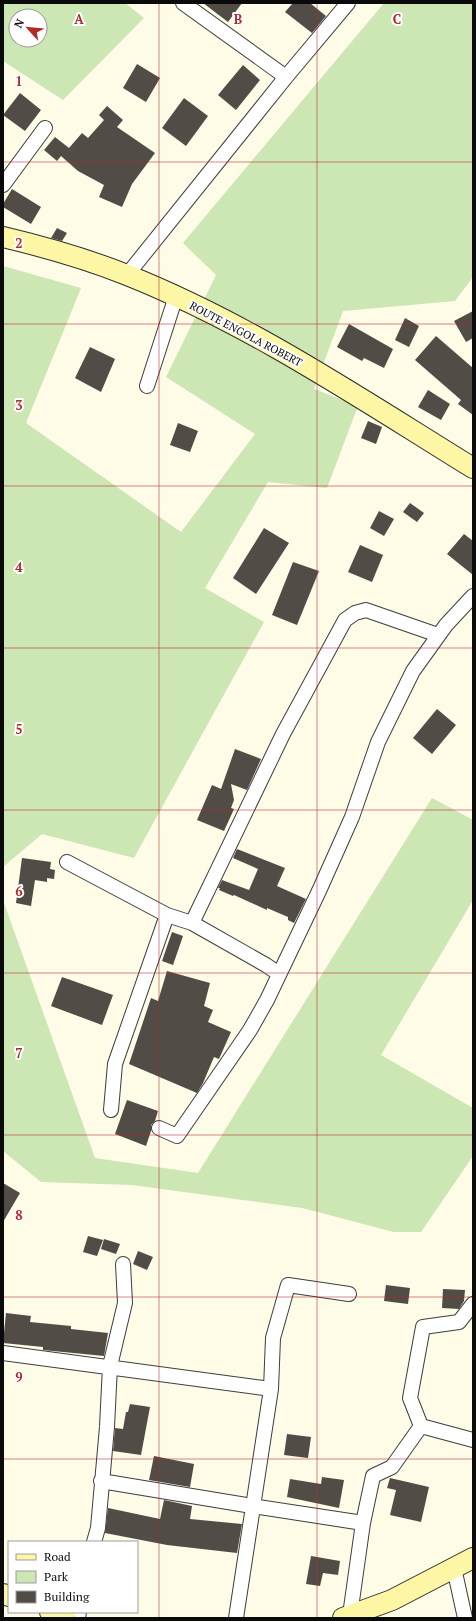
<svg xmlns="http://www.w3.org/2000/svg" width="476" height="1621" viewBox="0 0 476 1621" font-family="'PT Serif',serif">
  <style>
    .green { fill: #cce6b4; fill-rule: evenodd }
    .building { fill: #524c47 }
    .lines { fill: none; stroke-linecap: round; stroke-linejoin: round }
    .street-casing { stroke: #3d3d3d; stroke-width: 16 }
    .secondary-casing { stroke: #2c2c2c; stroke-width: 22 }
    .street { stroke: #fff; stroke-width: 14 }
    .secondary { stroke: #fcf6a5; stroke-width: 20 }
    .grid { fill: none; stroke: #b32829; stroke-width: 1; stroke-opacity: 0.55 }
    .labels { text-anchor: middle; stroke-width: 4; stroke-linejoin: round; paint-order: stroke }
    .street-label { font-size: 11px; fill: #0a0a0a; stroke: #fff }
    .grid-label { font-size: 13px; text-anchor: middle; font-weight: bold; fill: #b32829; stroke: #fff; stroke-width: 4; stroke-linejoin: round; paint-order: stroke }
  </style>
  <rect width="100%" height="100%" fill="#fefbe7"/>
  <path class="green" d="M3 3H125L144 18 63 100 3 61ZM16 16H40V40H16Z
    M384 3H473V277L455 301 343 311 314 389 358 406 327 488 268 482 205 588 264 622 134 858 42 834 3 867V266L81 288 26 423 181 532 255 434 166 377 216 275 183 243Z
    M432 798 473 820V900L381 1055 473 1108V1156L421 1232H394L302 1208 132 1185 41 1182 3 1151V900L95 1158 198 1173Z"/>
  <path class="building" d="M203 3H242L228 22Z
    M293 3H310L326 16 312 33 285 12Z
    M137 64 160 78 146 102 123 88Z
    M243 65 260 80 236 110 218 95Z
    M20 93 41 110 25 131 3 115Z
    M184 98 208 116 186 146 162 128Z
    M107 106 123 120 117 127 155 153 132 184 122 207 99 197 104 185 78 171 61 156 57 161 44 150 55 137 69 148 82 133 88 138 104 120 99 115Z
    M12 189 41 207 31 224 3 207V204Z
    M57 228 67 233 62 241 51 238Z
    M473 311V338L466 342 454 321Z
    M405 318 419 326 409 347 395 340Z
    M349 324 393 349 384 368 364 358 362 361 337 347Z
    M436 336 473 368V415L458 404 461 400 415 360Z
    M90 347 115 359 101 392 75 378Z
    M428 390 450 404 441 420 418 407Z
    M368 421 382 427 376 444 361 438Z
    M178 423 198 431 190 452 170 445Z
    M410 503 424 513 417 522 403 512Z
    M379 511 394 519 384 536 370 528Z
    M264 528 289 543 256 594 233 578Z
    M464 534 473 541V575L447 554Z
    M360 545 383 555 372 582 348 572Z
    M293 562 319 571 297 625 272 615Z
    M437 709 456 725 432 754 413 738Z
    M235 749 261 759 247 790 231 784 234 800 231 808 234 809 224 831 197 820 212 785 221 789Z
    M237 849 285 868 277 886 306 899 294 923 288 920V917L267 908V910L234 895 233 896 219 890 220 888H218L222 880 249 890 258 869 233 858Z
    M22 858 51 862 50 869 55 870 54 879 47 878V882L35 880 31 906 16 903Z
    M172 932 183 936 173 965 162 961Z
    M167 971 210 983 204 1006 213 1010 208 1022 231 1032 219 1059 214 1057 203 1083 197 1093 129 1064 151 998 158 1001Z
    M62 977 113 995 102 1025 51 1006Z
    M127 1100 158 1111 155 1121 151 1125V1131L146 1146 115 1134Z
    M3 1183 20 1193 3 1222Z
    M88 1236 103 1240 97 1256 83 1252Z
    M104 1239 120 1244 116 1254 101 1249Z
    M138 1251 153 1257 147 1270 133 1264Z
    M386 1285 410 1288 408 1304 384 1301Z
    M443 1289 465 1290 464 1301 459 1309 442 1308Z
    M6 1313 31 1316 30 1322 71 1326V1329L108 1333 104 1356 43 1350V1347L3 1343Z
    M130 1404 150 1407 141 1455 113 1451 115 1428 123 1429 126 1412H128Z
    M287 1434 311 1437 308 1458 284 1455Z
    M154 1456 194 1464 190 1487 149 1480Z
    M322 1477 344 1480 339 1508 287 1497 290 1479 321 1484Z
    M390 1478 429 1487 421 1522 390 1515 396 1490 387 1488Z
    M164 1500 192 1506 190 1519 242 1524 237 1553 167 1545 105 1533 108 1508 160 1519Z
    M311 1556 340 1561 338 1575 323 1573 320 1586 306 1584Z"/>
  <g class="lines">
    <g class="street-casing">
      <path id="street" d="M183 3 286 77
        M3 185 45 128
        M127 275 286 77 348 3
        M147 386 176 296
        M67 862 167 915 192 923 266 965 279 974
        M192 923 283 734 345 620 355 613 366 610 438 635
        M111 1110 115 1064 167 915
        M159 1128 177 1136 250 1030 267 1000 319 891 352 817 378 742 413 671 446 625 473 596
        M473 1304 459 1322 423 1327 410 1398 421 1426 473 1440
        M3 1353 271 1389
        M101 1481 246 1505 363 1523
        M94 1542 98 1528 107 1427 110 1366 125 1303 123 1264
        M454 1568 465 1618
        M350 1615 363 1523 373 1476 392 1467 421 1426
        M78 1618 79 1612
        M236 1618 271 1389 273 1338 288 1285 349 1294"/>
    </g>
    <g class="secondary-casing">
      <path id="secondary" d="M3 237C45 247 87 259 127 275 250 324 361 399 473 468
        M3 1594 9 1596
        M50 1612 66 1618
        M343 1618 392 1600 473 1558"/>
    </g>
    <use href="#street" class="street"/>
    <use href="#secondary" class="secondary"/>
  </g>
  <path class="grid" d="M159 3V1618M317 3V1618M3 162H473M3 324H473M3 486H473M3 648H473M3 810H473M3 973H473M3 1135H473M3 1297H473M3 1459H473"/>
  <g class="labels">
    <g class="street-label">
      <text transform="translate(246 334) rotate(28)" y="4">ROUTE ENGOLA ROBERT</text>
    </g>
  </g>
  <g class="grid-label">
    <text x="79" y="24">A</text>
    <text x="238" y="24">B</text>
    <text x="397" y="24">C</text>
    <text x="19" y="86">1</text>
    <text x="19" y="248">2</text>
    <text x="19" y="410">3</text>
    <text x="19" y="572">4</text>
    <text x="19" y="734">5</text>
    <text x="19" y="896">6</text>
    <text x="19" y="1058">7</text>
    <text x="19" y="1220">8</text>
    <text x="19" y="1382">9</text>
  </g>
  <rect width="476" height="1621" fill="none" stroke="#0a0a0a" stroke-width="8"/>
  <rect x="8" y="1541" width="130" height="72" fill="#ffffff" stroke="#9d9d9d"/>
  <rect x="16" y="1554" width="20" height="6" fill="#fcf6a5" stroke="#9d9d9d"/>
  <text x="44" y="1561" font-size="12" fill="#0a0a0a">Road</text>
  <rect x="16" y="1571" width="20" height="12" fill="#cce6b4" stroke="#9d9d9d"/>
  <text x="44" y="1581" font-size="12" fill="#0a0a0a">Park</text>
  <rect x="16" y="1591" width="20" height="12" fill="#524c47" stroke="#9d9d9d"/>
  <text x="44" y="1601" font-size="12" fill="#0a0a0a">Building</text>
  <g transform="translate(28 28) rotate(297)"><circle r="19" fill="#ffffff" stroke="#9d9d9d"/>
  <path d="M0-3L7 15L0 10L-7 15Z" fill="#b32829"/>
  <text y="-6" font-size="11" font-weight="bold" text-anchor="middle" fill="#0a0a0a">N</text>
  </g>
</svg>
